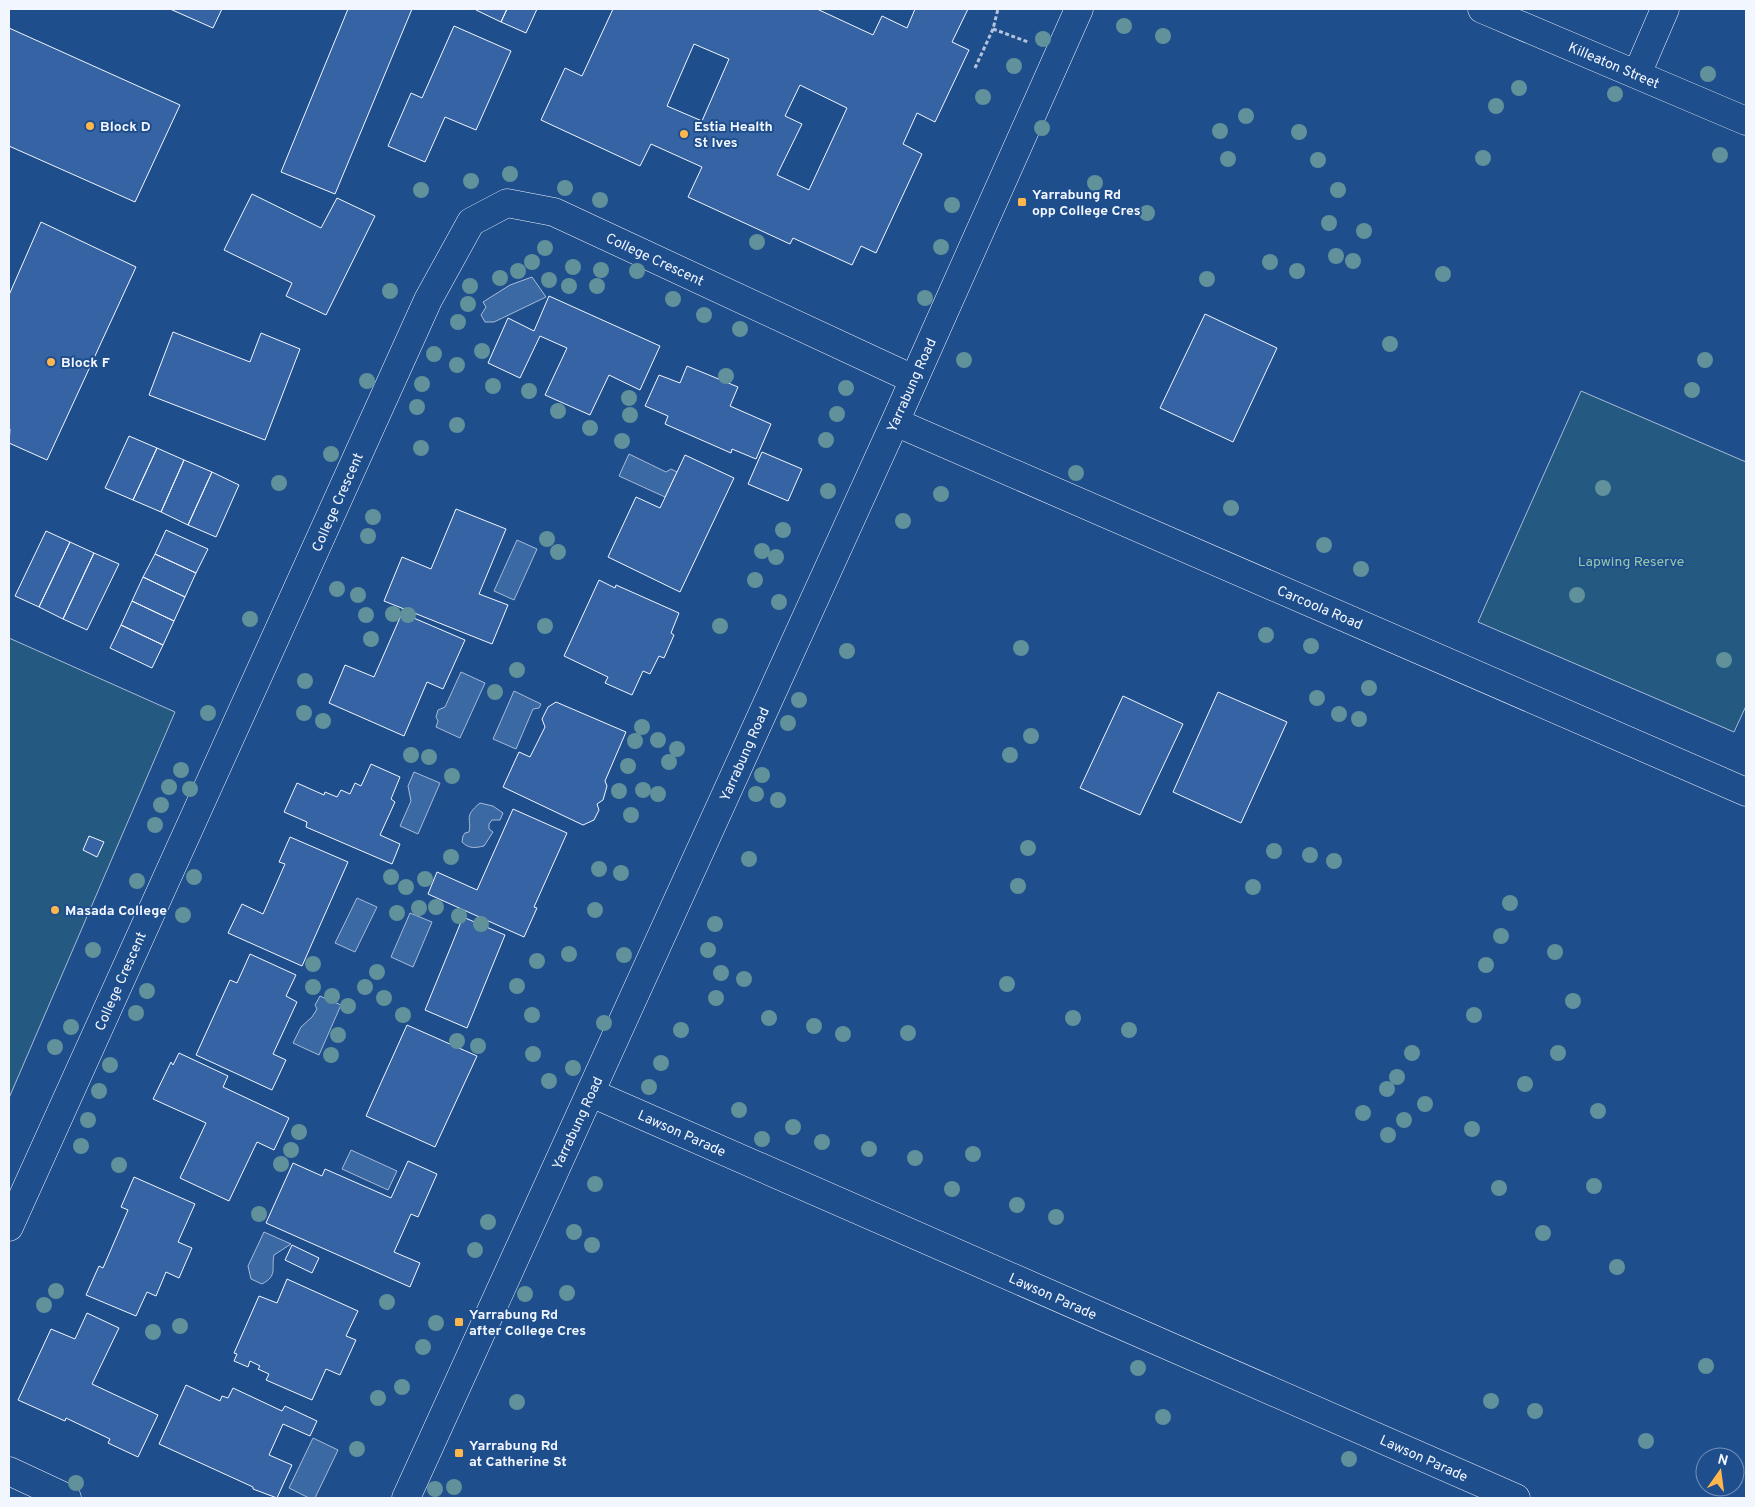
<svg xmlns="http://www.w3.org/2000/svg" width="1755" height="1507" viewBox="0 0 1755 1507" font-family="Overpass,sans-serif">
  <style>
    .green { fill: #245a82; stroke: #a8bbd7 }
    .water { fill: #3b69a3; stroke: #a8bbd7 }
    .building { fill: #3563a3; stroke: #f2f6ff; fill-rule: evenodd }
    .lines { fill: none; stroke-linecap: round; stroke-linejoin: round }
    .street-casing { stroke: #f2f6ff; stroke-width: 29 }
    .path { stroke: #b3c4dc; stroke-width: 3; stroke-dasharray: 4 2.5; stroke-linecap: butt }
    .street { stroke: #1f4e8c; stroke-width: 28 }
    .tree { fill: #61919a }
    .poi-dot { fill: #ffb74d; stroke: #1f4e8c; stroke-width: 2 }
    .labels { text-anchor: middle; stroke-width: 4; stroke-linejoin: round; paint-order: stroke }
    .street-label { font-size: 14px; fill: #f2f6ff; stroke: #1f4e8c }
    .poi-label { font-size: 14px; font-weight: bold; fill: #f2f6ff; stroke: #1f4e8c; text-anchor: start }
    .park-label { font-size: 14px; fill: #97c8a6; stroke: #1f4e8c }
  </style>
  <rect width="100%" height="100%" fill="#1f4e8c"/>
  <path class="green" d="M1581 391 1746 462V706L1734 732 1478 622Z
    M9 638 175 712 9 1098Z"/>
  <path class="water" d="M532 277 546 297 494 322H485L481 315 486 307 483 302 510 285Z
    M629 454 666 472 671 469 677 472 665 497 619 476Z
    M517 540 537 549 514 600 494 591Z
    M461 672 485 683 460 738 436 727 438 721 436 717 438 710 445 707Z
    M514 691 541 704 539 708 533 709 516 749 493 739Z
    M414 772 440 783 418 834 400 826 411 801 408 786Z
    M480 803 493 806 503 813 500 820H492L489 824V829L493 832 484 846C475 848 469 849 462 842L463 836 465 833 469 832C472 818 463 817 480 803Z
    M357 898 377 907 355 952 335 943Z
    M410 913 432 922 413 967 391 957Z
    M320 996 341 1005 319 1055 293 1043 301 1027 312 1017 317 1009 315 1005Z
    M351 1150 397 1171 388 1190 342 1169Z
    M264 1232 291 1244 274 1255C271 1270 278 1275 262 1284L251 1279 248 1266Z
    M313 1438 338 1450 315 1498H309L289 1488Z"/>
  <path class="building" d="M170 9H222L213 28Z
    M348 9H412L335 194 281 172Z
    M476 9H507L501 22 476 10Z
    M507 9H537L526 33 501 22Z
    M613 9H817L873 35 882 16 907 28 915 9H968L952 42 969 50 935 122 917 113 903 144 922 154 876 253 861 246 852 265 793 238 790 244 688 197 702 167 651 144 640 166 541 120 565 68 582 76ZM694 44 729 59 702 121 667 106ZM800 85 847 108 809 190 777 175 802 124 785 116Z
    M454 26 511 51 476 130 445 117 425 162 388 146 411 93 422 98Z
    M9 28 180 105 135 202 9 146Z
    M252 194 321 228 337 198 375 216 326 315 286 296 292 283 224 250Z
    M41 222 136 267 47 460 9 443 10 429 9 428V295Z
    M549 296 660 346 640 390 609 375 590 415 545 395 567 348 540 336 520 378 488 363 508 318 534 331Z
    M1205 314 1277 348 1233 442 1160 408Z
    M173 332 250 362 261 333 300 349 265 440 149 395Z
    M687 366 738 387 730 406 771 424 756 459 732 449 731 453 665 424 668 416 645 406 659 375 680 383Z
    M129 436 157 448 133 500 105 488Z
    M157 448 184 460 161 512 133 500Z
    M762 452 802 469 788 501 748 484Z
    M685 455 734 478 680 592 608 557 636 497 660 508Z
    M184 460 212 472 188 525 161 512Z
    M212 472 239 485 216 537 188 525Z
    M456 509 506 529 479 594 508 605 492 644 384 601 402 557 431 569Z
    M166 530 208 549 196 573 155 554Z
    M46 531 70 542 39 607 15 596Z
    M70 542 94 553 63 619 39 607Z
    M94 553 119 564 87 630 63 619Z
    M155 554 196 573 185 597 143 577Z
    M143 577 185 597 174 621 132 601Z
    M599 580 615 588 616 585 679 613 671 633 674 635 664 658 659 656 650 674 643 671 632 695 605 683 608 677 564 656Z
    M132 601 174 621 163 645 121 625Z
    M402 613 465 640 443 689 427 682 404 736 329 703 345 665 374 677Z
    M121 625 163 645 152 668 110 648Z
    M1218 692 1287 722 1241 823 1173 792Z
    M1123 696 1183 724 1140 815 1080 788Z
    M556 702 626 732 605 781 607 786 603 800 597 804 599 810 594 820 583 825 503 787 519 752 530 757 545 727 542 719 548 707Z
    M371 764 400 777 391 799 395 802 380 835 400 844 392 864 306 827 307 822 284 812 297 783 324 795 325 792 337 797 341 790 350 794 355 783 361 786Z
    M513 809 567 833 534 907 537 908 524 937 428 894 437 872 477 890Z
    M89 836 104 842 97 857 83 850Z
    M290 837 348 862 302 966 228 933 242 904 263 914 285 864 279 862Z
    M463 917 505 935 467 1028 425 1010Z
    M250 954 296 975 286 996 297 1002 273 1054 286 1060 272 1090 196 1055 230 980 237 983Z
    M407 1025 477 1056 435 1147 366 1116Z
    M179 1053 228 1076 223 1087 289 1118 274 1150 257 1142 229 1201 180 1178 206 1123 153 1099 171 1062 173 1065Z
    M408 1161 437 1174 418 1217 411 1214 394 1252 420 1263 410 1287 266 1223 293 1163 322 1176 325 1169 391 1198Z
    M134 1177 195 1204 178 1242 192 1248 179 1278 166 1272 156 1296 147 1292 136 1316 86 1295 99 1266 103 1268 128 1210 121 1207Z
    M292 1245 319 1258 312 1273 285 1260Z
    M287 1279 358 1311 346 1336 356 1340 340 1375 326 1369 312 1400 266 1380 269 1374 258 1369 260 1366 250 1361 248 1367 234 1361 237 1354 234 1353 259 1296 277 1303Z
    M87 1313 119 1328 92 1384 158 1415 138 1457 108 1443 110 1439 66 1418 65 1421 18 1400 51 1329 75 1339Z
    M186 1385 220 1401 222 1396 228 1398 233 1388 282 1411 285 1406 317 1421 310 1436 283 1424 269 1455 292 1465 277 1498 253 1489V1487L159 1444Z"/>
  <g class="lines">
    <g class="street-casing">
      <path id="street" d="M1482 9 1746 121
        M1637 74 1665 9
        M895 422 1746 792
        M591 1093 1516 1498
        M9 1227 428 300 471 222 507 203 554 212 913 379
        M9 1471 67 1498
        M406 1498 895 422 1079 9"/>
    </g>
    <path class="path" d="M993 29 1028 42
      M975 68 993 29 998 9"/>
    <use href="#street" class="street"/>
  </g>
  <g class="tree">
    <circle cx="1124" cy="26" r="8"/>
    <circle cx="1163" cy="36" r="8"/>
    <circle cx="1043" cy="39" r="8"/>
    <circle cx="1014" cy="66" r="8"/>
    <circle cx="1708" cy="74" r="8"/>
    <circle cx="1519" cy="88" r="8"/>
    <circle cx="1615" cy="94" r="8"/>
    <circle cx="983" cy="97" r="8"/>
    <circle cx="1496" cy="106" r="8"/>
    <circle cx="1246" cy="116" r="8"/>
    <circle cx="1042" cy="128" r="8"/>
    <circle cx="1220" cy="131" r="8"/>
    <circle cx="1299" cy="132" r="8"/>
    <circle cx="1720" cy="155" r="8"/>
    <circle cx="1483" cy="158" r="8"/>
    <circle cx="1228" cy="159" r="8"/>
    <circle cx="1318" cy="160" r="8"/>
    <circle cx="510" cy="174" r="8"/>
    <circle cx="471" cy="181" r="8"/>
    <circle cx="1095" cy="183" r="8"/>
    <circle cx="565" cy="188" r="8"/>
    <circle cx="421" cy="190" r="8"/>
    <circle cx="1338" cy="190" r="8"/>
    <circle cx="600" cy="200" r="8"/>
    <circle cx="952" cy="205" r="8"/>
    <circle cx="1147" cy="213" r="8"/>
    <circle cx="1329" cy="223" r="8"/>
    <circle cx="1364" cy="231" r="8"/>
    <circle cx="757" cy="242" r="8"/>
    <circle cx="941" cy="247" r="8"/>
    <circle cx="545" cy="248" r="8"/>
    <circle cx="1336" cy="256" r="8"/>
    <circle cx="1353" cy="261" r="8"/>
    <circle cx="532" cy="262" r="8"/>
    <circle cx="1270" cy="262" r="8"/>
    <circle cx="573" cy="267" r="8"/>
    <circle cx="601" cy="270" r="8"/>
    <circle cx="518" cy="271" r="8"/>
    <circle cx="637" cy="271" r="8"/>
    <circle cx="1297" cy="271" r="8"/>
    <circle cx="1443" cy="274" r="8"/>
    <circle cx="500" cy="278" r="8"/>
    <circle cx="1207" cy="279" r="8"/>
    <circle cx="549" cy="280" r="8"/>
    <circle cx="470" cy="286" r="8"/>
    <circle cx="569" cy="286" r="8"/>
    <circle cx="597" cy="286" r="8"/>
    <circle cx="390" cy="291" r="8"/>
    <circle cx="925" cy="298" r="8"/>
    <circle cx="673" cy="299" r="8"/>
    <circle cx="468" cy="304" r="8"/>
    <circle cx="704" cy="315" r="8"/>
    <circle cx="458" cy="322" r="8"/>
    <circle cx="740" cy="329" r="8"/>
    <circle cx="1390" cy="344" r="8"/>
    <circle cx="482" cy="351" r="8"/>
    <circle cx="434" cy="354" r="8"/>
    <circle cx="964" cy="360" r="8"/>
    <circle cx="1705" cy="360" r="8"/>
    <circle cx="457" cy="365" r="8"/>
    <circle cx="726" cy="376" r="8"/>
    <circle cx="367" cy="381" r="8"/>
    <circle cx="422" cy="384" r="8"/>
    <circle cx="493" cy="386" r="8"/>
    <circle cx="846" cy="388" r="8"/>
    <circle cx="1692" cy="390" r="8"/>
    <circle cx="529" cy="391" r="8"/>
    <circle cx="629" cy="398" r="8"/>
    <circle cx="417" cy="407" r="8"/>
    <circle cx="558" cy="411" r="8"/>
    <circle cx="837" cy="414" r="8"/>
    <circle cx="630" cy="415" r="8"/>
    <circle cx="457" cy="425" r="8"/>
    <circle cx="590" cy="428" r="8"/>
    <circle cx="826" cy="440" r="8"/>
    <circle cx="622" cy="441" r="8"/>
    <circle cx="421" cy="448" r="8"/>
    <circle cx="331" cy="454" r="8"/>
    <circle cx="1076" cy="473" r="8"/>
    <circle cx="279" cy="483" r="8"/>
    <circle cx="1603" cy="488" r="8"/>
    <circle cx="828" cy="491" r="8"/>
    <circle cx="941" cy="494" r="8"/>
    <circle cx="1231" cy="508" r="8"/>
    <circle cx="373" cy="517" r="8"/>
    <circle cx="903" cy="521" r="8"/>
    <circle cx="783" cy="530" r="8"/>
    <circle cx="368" cy="536" r="8"/>
    <circle cx="547" cy="539" r="8"/>
    <circle cx="1324" cy="545" r="8"/>
    <circle cx="762" cy="551" r="8"/>
    <circle cx="558" cy="552" r="8"/>
    <circle cx="776" cy="557" r="8"/>
    <circle cx="1361" cy="569" r="8"/>
    <circle cx="755" cy="580" r="8"/>
    <circle cx="337" cy="589" r="8"/>
    <circle cx="358" cy="595" r="8"/>
    <circle cx="1577" cy="595" r="8"/>
    <circle cx="779" cy="602" r="8"/>
    <circle cx="393" cy="614" r="8"/>
    <circle cx="366" cy="615" r="8"/>
    <circle cx="408" cy="615" r="8"/>
    <circle cx="250" cy="619" r="8"/>
    <circle cx="545" cy="626" r="8"/>
    <circle cx="720" cy="626" r="8"/>
    <circle cx="1266" cy="635" r="8"/>
    <circle cx="371" cy="639" r="8"/>
    <circle cx="1311" cy="646" r="8"/>
    <circle cx="1021" cy="648" r="8"/>
    <circle cx="847" cy="651" r="8"/>
    <circle cx="1724" cy="660" r="8"/>
    <circle cx="517" cy="670" r="8"/>
    <circle cx="305" cy="681" r="8"/>
    <circle cx="1369" cy="688" r="8"/>
    <circle cx="495" cy="692" r="8"/>
    <circle cx="1317" cy="698" r="8"/>
    <circle cx="799" cy="700" r="8"/>
    <circle cx="208" cy="713" r="8"/>
    <circle cx="304" cy="713" r="8"/>
    <circle cx="1339" cy="714" r="8"/>
    <circle cx="1359" cy="719" r="8"/>
    <circle cx="323" cy="721" r="8"/>
    <circle cx="788" cy="723" r="8"/>
    <circle cx="642" cy="727" r="8"/>
    <circle cx="1031" cy="736" r="8"/>
    <circle cx="658" cy="740" r="8"/>
    <circle cx="635" cy="741" r="8"/>
    <circle cx="677" cy="749" r="8"/>
    <circle cx="411" cy="755" r="8"/>
    <circle cx="1010" cy="755" r="8"/>
    <circle cx="429" cy="757" r="8"/>
    <circle cx="669" cy="762" r="8"/>
    <circle cx="628" cy="766" r="8"/>
    <circle cx="181" cy="770" r="8"/>
    <circle cx="762" cy="775" r="8"/>
    <circle cx="452" cy="776" r="8"/>
    <circle cx="169" cy="787" r="8"/>
    <circle cx="190" cy="789" r="8"/>
    <circle cx="643" cy="790" r="8"/>
    <circle cx="619" cy="791" r="8"/>
    <circle cx="658" cy="794" r="8"/>
    <circle cx="756" cy="794" r="8"/>
    <circle cx="778" cy="800" r="8"/>
    <circle cx="161" cy="805" r="8"/>
    <circle cx="631" cy="815" r="8"/>
    <circle cx="155" cy="825" r="8"/>
    <circle cx="1028" cy="848" r="8"/>
    <circle cx="1274" cy="851" r="8"/>
    <circle cx="1310" cy="855" r="8"/>
    <circle cx="451" cy="857" r="8"/>
    <circle cx="749" cy="859" r="8"/>
    <circle cx="1334" cy="861" r="8"/>
    <circle cx="599" cy="869" r="8"/>
    <circle cx="621" cy="873" r="8"/>
    <circle cx="194" cy="877" r="8"/>
    <circle cx="391" cy="877" r="8"/>
    <circle cx="425" cy="879" r="8"/>
    <circle cx="137" cy="881" r="8"/>
    <circle cx="1018" cy="886" r="8"/>
    <circle cx="406" cy="887" r="8"/>
    <circle cx="1253" cy="887" r="8"/>
    <circle cx="1510" cy="903" r="8"/>
    <circle cx="436" cy="907" r="8"/>
    <circle cx="419" cy="908" r="8"/>
    <circle cx="595" cy="910" r="8"/>
    <circle cx="397" cy="913" r="8"/>
    <circle cx="183" cy="915" r="8"/>
    <circle cx="459" cy="916" r="8"/>
    <circle cx="481" cy="924" r="8"/>
    <circle cx="715" cy="924" r="8"/>
    <circle cx="1501" cy="936" r="8"/>
    <circle cx="93" cy="950" r="8"/>
    <circle cx="708" cy="950" r="8"/>
    <circle cx="1555" cy="952" r="8"/>
    <circle cx="569" cy="954" r="8"/>
    <circle cx="624" cy="955" r="8"/>
    <circle cx="537" cy="961" r="8"/>
    <circle cx="313" cy="964" r="8"/>
    <circle cx="1486" cy="965" r="8"/>
    <circle cx="377" cy="972" r="8"/>
    <circle cx="721" cy="973" r="8"/>
    <circle cx="744" cy="979" r="8"/>
    <circle cx="1007" cy="984" r="8"/>
    <circle cx="517" cy="986" r="8"/>
    <circle cx="313" cy="987" r="8"/>
    <circle cx="365" cy="987" r="8"/>
    <circle cx="147" cy="991" r="8"/>
    <circle cx="332" cy="996" r="8"/>
    <circle cx="384" cy="998" r="8"/>
    <circle cx="716" cy="998" r="8"/>
    <circle cx="1573" cy="1001" r="8"/>
    <circle cx="348" cy="1006" r="8"/>
    <circle cx="136" cy="1013" r="8"/>
    <circle cx="403" cy="1015" r="8"/>
    <circle cx="532" cy="1015" r="8"/>
    <circle cx="1474" cy="1015" r="8"/>
    <circle cx="769" cy="1018" r="8"/>
    <circle cx="1073" cy="1018" r="8"/>
    <circle cx="604" cy="1023" r="8"/>
    <circle cx="814" cy="1026" r="8"/>
    <circle cx="71" cy="1027" r="8"/>
    <circle cx="681" cy="1030" r="8"/>
    <circle cx="1129" cy="1030" r="8"/>
    <circle cx="908" cy="1033" r="8"/>
    <circle cx="843" cy="1034" r="8"/>
    <circle cx="338" cy="1035" r="8"/>
    <circle cx="457" cy="1041" r="8"/>
    <circle cx="478" cy="1046" r="8"/>
    <circle cx="55" cy="1047" r="8"/>
    <circle cx="1412" cy="1053" r="8"/>
    <circle cx="1558" cy="1053" r="8"/>
    <circle cx="533" cy="1054" r="8"/>
    <circle cx="331" cy="1055" r="8"/>
    <circle cx="661" cy="1063" r="8"/>
    <circle cx="110" cy="1065" r="8"/>
    <circle cx="573" cy="1068" r="8"/>
    <circle cx="1397" cy="1077" r="8"/>
    <circle cx="549" cy="1081" r="8"/>
    <circle cx="1525" cy="1084" r="8"/>
    <circle cx="649" cy="1087" r="8"/>
    <circle cx="1387" cy="1089" r="8"/>
    <circle cx="99" cy="1091" r="8"/>
    <circle cx="1425" cy="1104" r="8"/>
    <circle cx="739" cy="1110" r="8"/>
    <circle cx="1598" cy="1111" r="8"/>
    <circle cx="1363" cy="1113" r="8"/>
    <circle cx="88" cy="1120" r="8"/>
    <circle cx="1404" cy="1120" r="8"/>
    <circle cx="793" cy="1127" r="8"/>
    <circle cx="1472" cy="1129" r="8"/>
    <circle cx="299" cy="1132" r="8"/>
    <circle cx="1388" cy="1135" r="8"/>
    <circle cx="762" cy="1139" r="8"/>
    <circle cx="822" cy="1142" r="8"/>
    <circle cx="81" cy="1146" r="8"/>
    <circle cx="869" cy="1149" r="8"/>
    <circle cx="291" cy="1150" r="8"/>
    <circle cx="973" cy="1154" r="8"/>
    <circle cx="915" cy="1158" r="8"/>
    <circle cx="281" cy="1164" r="8"/>
    <circle cx="119" cy="1165" r="8"/>
    <circle cx="595" cy="1184" r="8"/>
    <circle cx="1594" cy="1186" r="8"/>
    <circle cx="1499" cy="1188" r="8"/>
    <circle cx="952" cy="1189" r="8"/>
    <circle cx="1017" cy="1205" r="8"/>
    <circle cx="259" cy="1214" r="8"/>
    <circle cx="1056" cy="1217" r="8"/>
    <circle cx="488" cy="1222" r="8"/>
    <circle cx="574" cy="1232" r="8"/>
    <circle cx="1543" cy="1233" r="8"/>
    <circle cx="592" cy="1245" r="8"/>
    <circle cx="475" cy="1250" r="8"/>
    <circle cx="1617" cy="1267" r="8"/>
    <circle cx="56" cy="1291" r="8"/>
    <circle cx="567" cy="1293" r="8"/>
    <circle cx="525" cy="1294" r="8"/>
    <circle cx="387" cy="1302" r="8"/>
    <circle cx="44" cy="1305" r="8"/>
    <circle cx="436" cy="1323" r="8"/>
    <circle cx="180" cy="1326" r="8"/>
    <circle cx="153" cy="1332" r="8"/>
    <circle cx="423" cy="1347" r="8"/>
    <circle cx="1706" cy="1366" r="8"/>
    <circle cx="1138" cy="1368" r="8"/>
    <circle cx="402" cy="1387" r="8"/>
    <circle cx="378" cy="1398" r="8"/>
    <circle cx="1491" cy="1401" r="8"/>
    <circle cx="517" cy="1402" r="8"/>
    <circle cx="1535" cy="1411" r="8"/>
    <circle cx="1163" cy="1417" r="8"/>
    <circle cx="1646" cy="1441" r="8"/>
    <circle cx="357" cy="1449" r="8"/>
    <circle cx="1349" cy="1459" r="8"/>
    <circle cx="76" cy="1483" r="8"/>
    <circle cx="454" cy="1487" r="8"/>
    <circle cx="435" cy="1489" r="8"/>
  </g>
  <g class="poi-dot">
    <circle cx="90" cy="126" r="5"/>
    <circle cx="684" cy="134" r="5"/>
    <rect x="1017" y="197" width="10" height="10" rx="2.5"/>
    <circle cx="51" cy="362" r="5"/>
    <circle cx="55" cy="910" r="5"/>
    <rect x="454" y="1317" width="10" height="10" rx="2.5"/>
    <rect x="454" y="1448" width="10" height="10" rx="2.5"/>
  </g>
  <g class="labels">
    <g class="street-label">
      <text transform="translate(1614 65) rotate(23)" y="5">Killeaton Street</text>
      <text transform="translate(655 259) rotate(25)" y="5">College Crescent</text>
      <text transform="translate(911 385) rotate(-66)" y="5">Yarrabung Road</text>
      <text transform="translate(337 502) rotate(-66)" y="5">College Crescent</text>
      <text transform="translate(1320 607) rotate(23)" y="5">Carcoola Road</text>
      <text transform="translate(744 754) rotate(-66)" y="5">Yarrabung Road</text>
      <text transform="translate(120 981) rotate(-66)" y="5">College Crescent</text>
      <text transform="translate(577 1123) rotate(-65)" y="5">Yarrabung Road</text>
      <text transform="translate(682 1133) rotate(24)" y="5">Lawson Parade</text>
      <text transform="translate(1053 1296) rotate(24)" y="5">Lawson Parade</text>
      <text transform="translate(1424 1458) rotate(24)" y="5">Lawson Parade</text>
    </g>
    <g class="poi-label">
      <text x="100" y="131">Block D</text>
      <text x="694" y="131">Estia Health<tspan x="694" dy="16">St Ives</tspan></text>
      <text x="1032" y="199">Yarrabung Rd<tspan x="1032" dy="16">opp College Cres</tspan></text>
      <text x="61" y="367">Block F</text>
      <text x="65" y="915">Masada College</text>
      <text x="469" y="1319">Yarrabung Rd<tspan x="469" dy="16">after College Cres</tspan></text>
      <text x="469" y="1450">Yarrabung Rd<tspan x="469" dy="16">at Catherine St</tspan></text>
    </g>
    <g class="park-label">
      <text x="1631" y="566">Lapwing Reserve</text>
    </g>
  </g>
  <rect width="1755" height="1507" fill="none" stroke="#f2f6ff" stroke-width="20"/>
  <g transform="translate(1720 1472) rotate(14)"><circle r="24" fill="#1f4e8c" stroke="#7391ba"/>
  <path d="M0-4L9 19L0 12L-9 19Z" fill="#ffb74d"/>
  <text y="-8" font-size="14" font-weight="bold" text-anchor="middle" fill="#f2f6ff">N</text>
  </g>
</svg>
